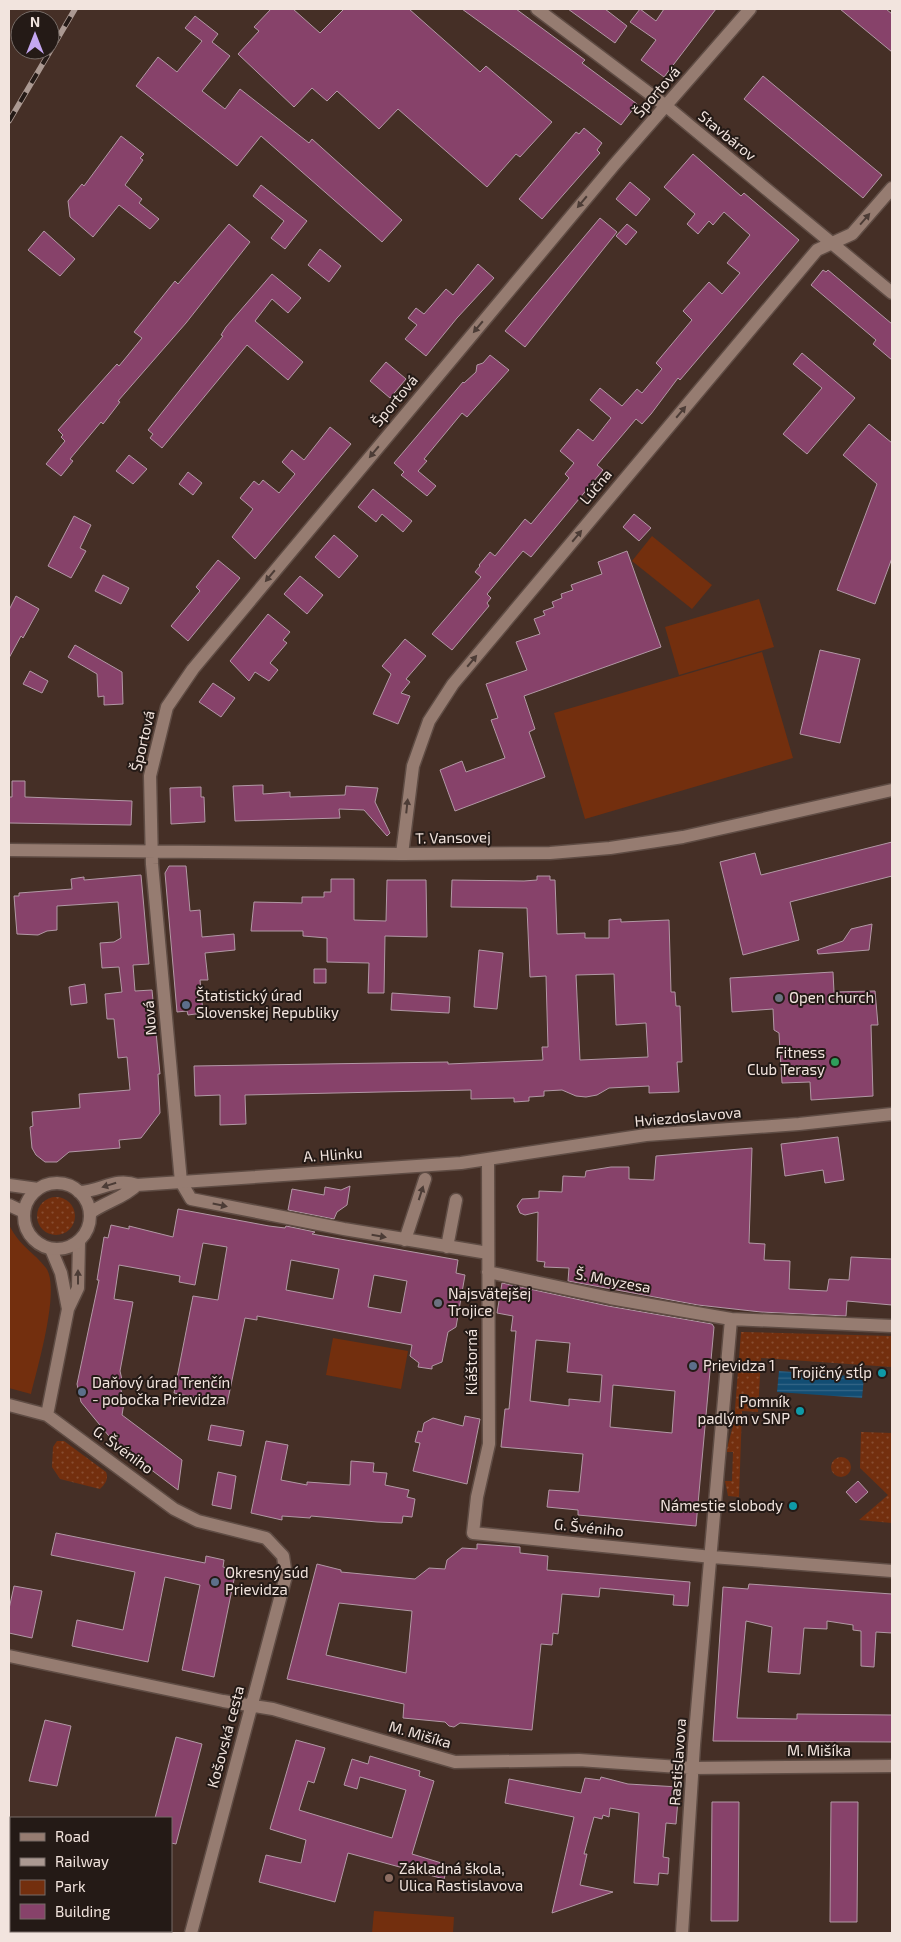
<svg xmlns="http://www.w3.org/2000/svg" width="901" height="1942" viewBox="0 0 901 1942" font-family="'Exo 2',sans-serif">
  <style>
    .grass { fill: url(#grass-dots) }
    .green { fill: #732f0e }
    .water { fill: url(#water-rules) }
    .building { fill: #87426a; stroke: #b298a5; fill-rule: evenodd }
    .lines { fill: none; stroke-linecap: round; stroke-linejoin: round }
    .street-casing { stroke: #5f4c44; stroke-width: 15 }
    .secondary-casing { stroke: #5f4c44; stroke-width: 15 }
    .street { stroke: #967c71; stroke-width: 12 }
    .secondary { stroke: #967c71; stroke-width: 12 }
    .rail-casing { stroke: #ab9992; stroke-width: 5.5 }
    .rail { stroke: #241a16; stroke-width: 4; stroke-dasharray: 11; stroke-linecap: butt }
    .oneway { fill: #4c3c36 }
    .worship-dot { fill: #6b7280; stroke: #241a16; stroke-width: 2 }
    .service-dot { fill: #5c6f8a; stroke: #241a16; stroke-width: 2 }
    .leisure-dot { fill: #2e9e5b; stroke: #241a16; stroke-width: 2 }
    .culture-dot { fill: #0f9aa8; stroke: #241a16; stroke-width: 2 }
    .education-dot { fill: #8d6e63; stroke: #241a16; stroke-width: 2 }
    .labels { text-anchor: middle; stroke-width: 4; stroke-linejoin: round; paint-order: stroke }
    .street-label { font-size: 15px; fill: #f2e4de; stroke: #241a16 }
    .poi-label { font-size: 15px; fill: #f2e4de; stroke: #241a16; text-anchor: start }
  </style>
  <defs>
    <pattern id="grass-dots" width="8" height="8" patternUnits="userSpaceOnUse" patternTransform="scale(1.25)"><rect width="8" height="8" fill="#732f0e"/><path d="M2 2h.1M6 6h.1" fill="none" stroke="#874d31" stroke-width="1.8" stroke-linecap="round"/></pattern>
    <pattern id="water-rules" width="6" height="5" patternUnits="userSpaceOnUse" patternTransform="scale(1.25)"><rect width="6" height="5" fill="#124d73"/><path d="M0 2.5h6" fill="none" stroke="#356686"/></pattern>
  </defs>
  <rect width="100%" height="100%" fill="#452f26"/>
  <path class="grass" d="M37 1216a19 19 0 1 1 38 0a19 19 0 1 1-38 0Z
    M741 1332 892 1336V1367L761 1358 758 1412 742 1411 739 1497 728 1496 725 1481H732L733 1452H726L734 1422Z
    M861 1432 892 1433V1523L859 1520 888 1495 860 1468Z
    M57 1441H64L106 1472C109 1479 105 1484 100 1489L60 1479 52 1467 53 1447Z
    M831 1467a10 10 0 1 1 20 0a10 10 0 1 1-20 0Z"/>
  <path class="green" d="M652 536 712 585 692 609 632 561Z
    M759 599 774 647 679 675 665 627Z
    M762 652 793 758 585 819 554 713Z
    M9 1225C21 1248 33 1251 46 1268 61 1288 37 1369 31 1394L9 1388Z
    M333 1338 408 1351 401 1389 326 1375Z
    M374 1911 454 1917 453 1933H372Z"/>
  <path class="water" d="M779 1371 864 1377 862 1398 777 1392Z"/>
  <path class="building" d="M271 9H293L320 33 344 9H409L480 72 486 66 552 122 520 157 516 154 487 187 398 109 379 129 337 91 327 101 312 88 294 107 238 54 259 31 254 27Z
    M462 9H516L585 60 582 63 637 104 621 125Z
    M568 9H605L627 26 615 43Z
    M640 9 656 21 664 9H716L664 77 641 60 656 40 630 22Z
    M840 9H886L892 14V52Z
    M195 16 218 34 212 42 230 56 202 91 225 109 240 89 309 143 312 139 402 220 382 242 261 136 237 166 136 86 158 57 177 72 202 41 185 28Z
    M763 76 882 175 863 198 744 99Z
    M584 128 602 143 597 150 600 153 542 219 519 199 576 132 579 134Z
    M121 136 144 154 140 158 143 160 125 185 142 199 139 203 159 219 150 229 119 205 93 237 70 217 68 201 82 184 84 186Z
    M693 154 741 196 744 193 799 240 680 380 678 378 651 414 642 424 636 419 597 465 603 470 531 557 523 551 487 594 491 598 487 603 489 606 452 650 432 634 481 577 475 572 480 566 479 565 490 552 495 556 525 519 531 524 569 478 565 474 574 463 560 451 578 429 593 441 611 418 590 400 600 388 622 406 637 389 642 393 662 369 656 363 692 320 683 311 709 282 722 294 740 273 727 263 750 235 724 212 713 225 709 221 698 234 687 224 695 214 664 187Z
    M630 182 650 199 636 216 616 199Z
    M261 185 307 221 285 249 271 238 284 221 253 196Z
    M600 218 617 232 525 347 505 331Z
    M229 224 250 242 186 323 118 401 120 402 103 424 101 422 70 459 73 461 61 476 46 464 65 441 61 437 63 435 58 430 117 364 119 366 142 338 134 332 175 281 178 284Z
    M627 224 637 232 626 245 616 236Z
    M44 231 75 259 60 276 28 250Z
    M320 249 341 266 329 282 308 265Z
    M478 264 494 278 457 318 426 356 405 339 417 325 408 318 416 308 424 314 446 289 453 295Z
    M823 270 826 272 828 270 892 324V360L873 344 876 340 811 285Z
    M272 274 301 298 288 313 272 299 255 321 303 362 288 380 247 345 162 448 150 438 153 434 148 430 223 336 221 335 226 327Z
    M802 353 855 398 807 454 783 434 822 388 793 364Z
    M490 355 509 370 467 417 462 413 424 459 427 461 418 471 436 486 427 496 401 475 404 472 394 463 463 382 464 383 476 372 477 365 483 363Z
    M386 362 406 379 390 398 370 381Z
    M869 424 892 443V558L875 604 837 590 877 484 843 455Z
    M330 427 351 444 255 559 232 537 253 509 240 498 254 481 259 485 263 480 279 493 295 474 282 462 292 450 304 460Z
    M129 455 147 469 133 484 116 471Z
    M188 472 202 483 193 495 179 484Z
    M373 489 412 521 403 532 382 514 376 522 358 507Z
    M634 514 651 528 639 541 623 527Z
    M74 516 91 525 80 548 86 551 71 578 48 566Z
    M334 535 358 556 339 578 315 557Z
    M627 551 661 647 524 696 535 729 529 732 545 777 455 811 440 770 462 761 466 772 505 758 491 720 498 718 486 684 527 670 516 642 540 634 534 619 545 615 543 611 554 607 552 602 562 598 561 594 573 590 571 585 602 574 598 562Z
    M218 560 240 578 188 641 171 626 200 591 196 587Z
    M103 575 129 588 121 604 95 591Z
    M300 576 323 595 307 614 284 594Z
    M16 596 39 609 23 638 21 636 9 658V610Z
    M268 614 290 632 283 640 287 643 270 663 278 670 269 681 255 672 249 681 230 661Z
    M405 639 426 656 406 679 410 682 401 693 410 696 398 724 373 714 391 674 382 666Z
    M75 645 122 672 123 704 104 705V696L98 697 97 674 68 657Z
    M820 650 860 659 840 743 800 734Z
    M30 671 48 681 42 693 23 684Z
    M213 683 235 698 221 717 199 702Z
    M12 781H25V797L132 801 131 825 9 823V797H12Z
    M263 785V794L290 792V797L345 795 346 786 378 788 375 802 390 833 387 836 364 810 339 809 340 818 235 821 233 786Z
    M201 787V797H204L205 822 171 824 170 788Z
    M892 842V876L790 902 799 940 743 955 720 862 755 853 761 875Z
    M169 866H186L190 911 200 910 202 937 234 934 235 950 205 953 208 980H200L203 1013 188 1015 187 1011 177 1012 165 873Z
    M141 875 149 964 133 965 135 991 152 990 160 1074H158L160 1113 141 1138 119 1140 120 1148 69 1152 57 1162H45L36 1155 32 1148 30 1127 33 1126 32 1112 80 1108 79 1094 130 1090 127 1057 118 1058 114 1019H107L105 994 122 992 119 967 102 968 100 943 114 942 121 938 118 902 57 906V930L47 931 38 935 17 934 14 896H19V893L72 889 71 879 84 877V880Z
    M537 876H550V880H555L557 934 585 933V938H609V920L621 919V922L669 920 671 992H675L676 1006H680L682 1062H677L679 1092 649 1093V1086L609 1088 597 1095 586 1097 576 1096 562 1090 544 1091V1096L529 1097V1101L514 1102V1098L471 1099V1090L245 1095 246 1124 220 1125V1095L195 1096 194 1066 448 1062V1064L543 1060 542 1047H548L546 976 530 977 527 908 451 907 452 880 524 881 537 880ZM614 974 616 1025 646 1023 648 1057 580 1060 576 975Z
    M331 879H354V920L386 921 387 880H426L427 937 385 936 384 993H368L369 963 327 962V938L303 936V931H251L254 902 302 903V897H324V892H331Z
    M872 924 869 950 818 954 817 950 843 941 851 929Z
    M479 950 503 953 497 1009 474 1007Z
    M314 969H326V983H314Z
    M833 972 834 992 875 991 878 1025H871L873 1096 811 1100 810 1082 782 1083 779 1033 774 1030 773 1009 732 1012 730 978Z
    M85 984 87 1003 71 1005 69 987Z
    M392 993 450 997 449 1013 391 1010Z
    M838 1137 844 1180 825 1183 823 1170 785 1176 781 1144Z
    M752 1148 749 1243 765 1244 764 1260 790 1261 789 1289 827 1291 829 1279 849 1280 851 1257 892 1259V1305L847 1301 846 1316 761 1312 698 1305 568 1281 569 1268 544 1267 545 1262 537 1261 538 1212 525 1215 520 1213 517 1206 522 1199 539 1198V1191L562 1192 563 1176 585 1177 586 1171 611 1167H629V1179L654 1180 656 1156Z
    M350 1186 347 1205 337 1212 334 1219 288 1210 292 1189 324 1195 325 1187 341 1190Z
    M178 1209 269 1226 285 1228 286 1226 315 1232 312 1234 458 1260 456 1273 465 1275 456 1327 448 1332 442 1362 432 1366V1369L418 1367 419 1363 410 1356 412 1345 257 1316V1320L245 1318 227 1404 174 1393 193 1296 218 1300 227 1247 203 1243 195 1285 179 1282 180 1276 119 1265 114 1299 133 1302 120 1371 123 1384 121 1391 125 1397 122 1415 182 1460 178 1490 113 1441 81 1402 77 1384 99 1280H97L104 1237 108 1238 111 1225 129 1229V1226L173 1237ZM291 1260 339 1269 333 1299 286 1290ZM374 1275 407 1281 401 1313 368 1307Z
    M502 1283 608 1306 712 1324 714 1327 696 1526 578 1515V1510L547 1507 549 1490 579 1492 583 1454 501 1447 505 1409H509L516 1331H511L513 1316 497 1313ZM536 1340 570 1343 567 1372 602 1375 600 1402 569 1399V1406L530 1401ZM613 1385 675 1391 672 1433 610 1427Z
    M465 1416 480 1419 467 1484 413 1471 420 1443 415 1442 418 1431 422 1432 424 1423 433 1418 463 1426Z
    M211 1425 244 1431 241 1446 208 1440Z
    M266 1441 288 1445 281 1480 307 1485V1482L350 1485 351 1461 374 1463 373 1472 387 1473 385 1485 409 1490 407 1497 415 1499 412 1517 403 1516 402 1523 377 1522 311 1516 310 1518 282 1516V1520L251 1513Z
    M218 1472 236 1476 231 1509 212 1505Z
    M858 1481 868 1492 856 1503 846 1492Z
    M56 1533 205 1563 206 1556 224 1560 223 1567 236 1570 214 1677 182 1670 200 1585 165 1577 148 1662 72 1646 77 1620 123 1630 135 1572 51 1555Z
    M477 1544 520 1547V1553L548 1556 547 1570 690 1582 688 1606 673 1605 674 1595 600 1588 599 1597 562 1594 558 1634 553 1633 552 1645 541 1644 532 1730 460 1723 454 1727 449 1726 445 1722 403 1718 404 1704 287 1679 317 1564 341 1570V1572L415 1579 429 1568 445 1569 447 1560 462 1548 477 1549ZM339 1603 412 1611 406 1673 326 1655Z
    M749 1584 892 1594V1633L876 1632 874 1667 861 1666V1631L853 1630V1625L827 1621V1629L804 1628 800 1674 768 1672 772 1627 746 1621 737 1718 797 1719V1714L892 1715V1742L713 1741 723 1587 748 1589Z
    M14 1586 42 1591 32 1638 9 1633V1609Z
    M45 1720 71 1726 57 1786 29 1781Z
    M176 1737 202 1744 176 1844 171 1843V1818H155Z
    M296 1740 325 1748 314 1783 308 1781 299 1810 392 1838 406 1790 360 1777 357 1789 344 1785 352 1759 368 1764 370 1756 420 1771 419 1776 434 1781 412 1854 448 1865 444 1879 348 1853 335 1902 259 1882 266 1855 301 1863 306 1840 270 1829Z
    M601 1777 628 1784 679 1787 676 1824 666 1823 663 1857 669 1858 668 1874 659 1873 658 1885 634 1883 639 1813 610 1808 609 1817 603 1815 602 1819 594 1817 584 1854H587L580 1885 613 1892 552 1913 574 1817 505 1803 509 1779 581 1793 585 1778 600 1780Z
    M712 1802H739L738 1921H711Z
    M831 1802H858L857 1922H830Z"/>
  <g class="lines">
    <g class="street-casing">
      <path id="street" d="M537 9 666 106 892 293
        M9 850 402 854 550 853 610 848 683 837 892 790
        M402 854 413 766 429 721 453 684 817 250 852 234 892 188
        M488 1160 489 1444 477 1497 473 1533 712 1557 892 1571
        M405 1240 425 1179
        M447 1247 456 1200
        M51 1249 61 1273 68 1309
        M488 1253 344 1229 191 1199 181 1182 152 864 150 776 167 707 193 669 614 165 750 9
        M488 1272 610 1298 731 1319
        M9 1405 47 1415 174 1509 198 1521 266 1538 283 1556 286 1576 191 1933
        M47 1415 68 1309 78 1288 79 1242
        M9 1656 223 1701 273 1709 455 1762 579 1760 693 1768 892 1766
        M682 1933 694 1745 731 1319 892 1326"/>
    </g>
    <g class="secondary-casing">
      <path id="secondary" d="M24 1216a33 33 0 1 1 66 0a33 33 0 1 1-66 0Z
        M9 1185 38 1189
        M79 1192C102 1191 115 1177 137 1185L461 1163 646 1135 799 1124 892 1114
        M9 1205 24 1212
        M90 1213C105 1202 124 1198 137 1185"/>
    </g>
    <use href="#street" class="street"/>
    <use href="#secondary" class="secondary"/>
    <g class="rail-casing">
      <path id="rail" d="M9 121 75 9"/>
    </g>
    <use href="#rail" class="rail"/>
  </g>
  <defs><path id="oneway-solid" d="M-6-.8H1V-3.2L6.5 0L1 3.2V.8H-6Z" transform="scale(1.25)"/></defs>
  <g class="oneway">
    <use href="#oneway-solid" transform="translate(582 202) rotate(130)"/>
    <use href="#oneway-solid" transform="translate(865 219) rotate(-49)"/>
    <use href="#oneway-solid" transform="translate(478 327) rotate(130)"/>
    <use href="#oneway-solid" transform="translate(681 412) rotate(-50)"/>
    <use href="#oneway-solid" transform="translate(374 452) rotate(130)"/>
    <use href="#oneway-solid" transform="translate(577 536) rotate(-50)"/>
    <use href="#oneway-solid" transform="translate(270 576) rotate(130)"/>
    <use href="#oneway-solid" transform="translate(472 661) rotate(-50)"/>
    <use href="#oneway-solid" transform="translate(407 806) rotate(-84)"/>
    <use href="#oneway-solid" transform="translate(109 1185) rotate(163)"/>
    <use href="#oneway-solid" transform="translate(421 1193) rotate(-72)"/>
    <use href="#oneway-solid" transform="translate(220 1205) rotate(12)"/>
    <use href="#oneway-solid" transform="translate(379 1236) rotate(10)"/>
    <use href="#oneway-solid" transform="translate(78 1277) rotate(-90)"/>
  </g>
  <g class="worship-dot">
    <circle cx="779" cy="998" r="5"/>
    <circle cx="438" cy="1303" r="5"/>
  </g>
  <g class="service-dot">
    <circle cx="186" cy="1005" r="5"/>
    <circle cx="693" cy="1366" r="5"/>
    <circle cx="82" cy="1392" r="5"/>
    <circle cx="215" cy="1582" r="5"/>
  </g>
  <circle class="leisure-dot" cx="835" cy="1062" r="5"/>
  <g class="culture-dot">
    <circle cx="882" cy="1373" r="5"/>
    <circle cx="800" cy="1411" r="5"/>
    <circle cx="793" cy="1506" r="5"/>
  </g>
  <circle class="education-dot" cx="389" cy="1878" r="5"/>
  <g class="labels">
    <g class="street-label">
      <text transform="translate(657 92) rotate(-49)" y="5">Športová</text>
      <text transform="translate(727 136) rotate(39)" y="5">Stavbárov</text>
      <text transform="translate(395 401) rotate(-50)" y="5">Športová</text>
      <text transform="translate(596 487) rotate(-50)" y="5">Lúčna</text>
      <text transform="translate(143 741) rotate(-77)" y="5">Športová</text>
      <text transform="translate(453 838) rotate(-1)" y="5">T. Vansovej</text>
      <text transform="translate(150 1018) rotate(-95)" y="5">Nová</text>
      <text transform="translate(688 1117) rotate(-5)" y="5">Hviezdoslavova</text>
      <text transform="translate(333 1155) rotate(-4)" y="5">A. Hlinku</text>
      <text transform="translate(613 1281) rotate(11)" y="5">Š. Moyzesa</text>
      <text transform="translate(472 1362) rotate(-90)" y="5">Kláštorná</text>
      <text transform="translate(123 1450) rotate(36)" y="5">G. Švéniho</text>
      <text transform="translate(589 1528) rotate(6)" y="5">G. Švéniho</text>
      <text transform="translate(420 1735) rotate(16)" y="5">M. Mišíka</text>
      <text transform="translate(226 1737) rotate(-75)" y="5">Košovská cesta</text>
      <text x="819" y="1756">M. Mišíka</text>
      <text transform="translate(678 1762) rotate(-86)" y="5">Rastislavova</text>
    </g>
    <g class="poi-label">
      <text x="196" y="1001">Štatistický úrad<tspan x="196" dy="17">Slovenskej Republiky</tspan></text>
      <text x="789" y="1003">Open church</text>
      <text x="825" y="1058" text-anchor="end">Fitness<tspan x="825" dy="17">Club Terasy</tspan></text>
      <text x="448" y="1299">Najsvätejšej<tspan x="448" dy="17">Trojice</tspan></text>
      <text x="703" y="1371">Prievidza 1</text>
      <text x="872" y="1378" text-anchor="end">Trojičný stĺp</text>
      <text x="92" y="1388">Daňový úrad Trenčín<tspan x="92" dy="17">- pobočka Prievidza</tspan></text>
      <text x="790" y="1407" text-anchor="end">Pomník<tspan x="790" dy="17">padlým v SNP</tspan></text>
      <text x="783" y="1511" text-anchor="end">Námestie slobody</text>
      <text x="225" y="1578">Okresný súd<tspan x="225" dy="17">Prievidza</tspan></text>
      <text x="399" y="1874">Základná škola,<tspan x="399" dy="17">Ulica Rastislavova</tspan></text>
    </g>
  </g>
  <rect width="901" height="1942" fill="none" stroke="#f2e4de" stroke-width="20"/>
  <rect x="10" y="1817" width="162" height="115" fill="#241a16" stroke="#766b66"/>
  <rect x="20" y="1833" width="25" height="8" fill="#967c71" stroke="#766b66"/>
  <text x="55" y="1842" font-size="15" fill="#f2e4de">Road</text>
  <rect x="20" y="1858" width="25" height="8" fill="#ab9992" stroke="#766b66"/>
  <text x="55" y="1867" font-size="15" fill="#f2e4de">Railway</text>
  <rect x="20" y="1880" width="25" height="15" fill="#732f0e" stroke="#766b66"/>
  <text x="55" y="1892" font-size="15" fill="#f2e4de">Park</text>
  <rect x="20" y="1904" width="25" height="15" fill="#87426a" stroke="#766b66"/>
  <text x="55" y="1917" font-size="15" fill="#f2e4de">Building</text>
  <g transform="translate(35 35)"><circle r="24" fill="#241a16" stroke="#766b66"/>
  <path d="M0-4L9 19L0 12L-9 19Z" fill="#c4a7f1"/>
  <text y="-8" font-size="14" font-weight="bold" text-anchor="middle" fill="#f2e4de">N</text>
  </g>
</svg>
